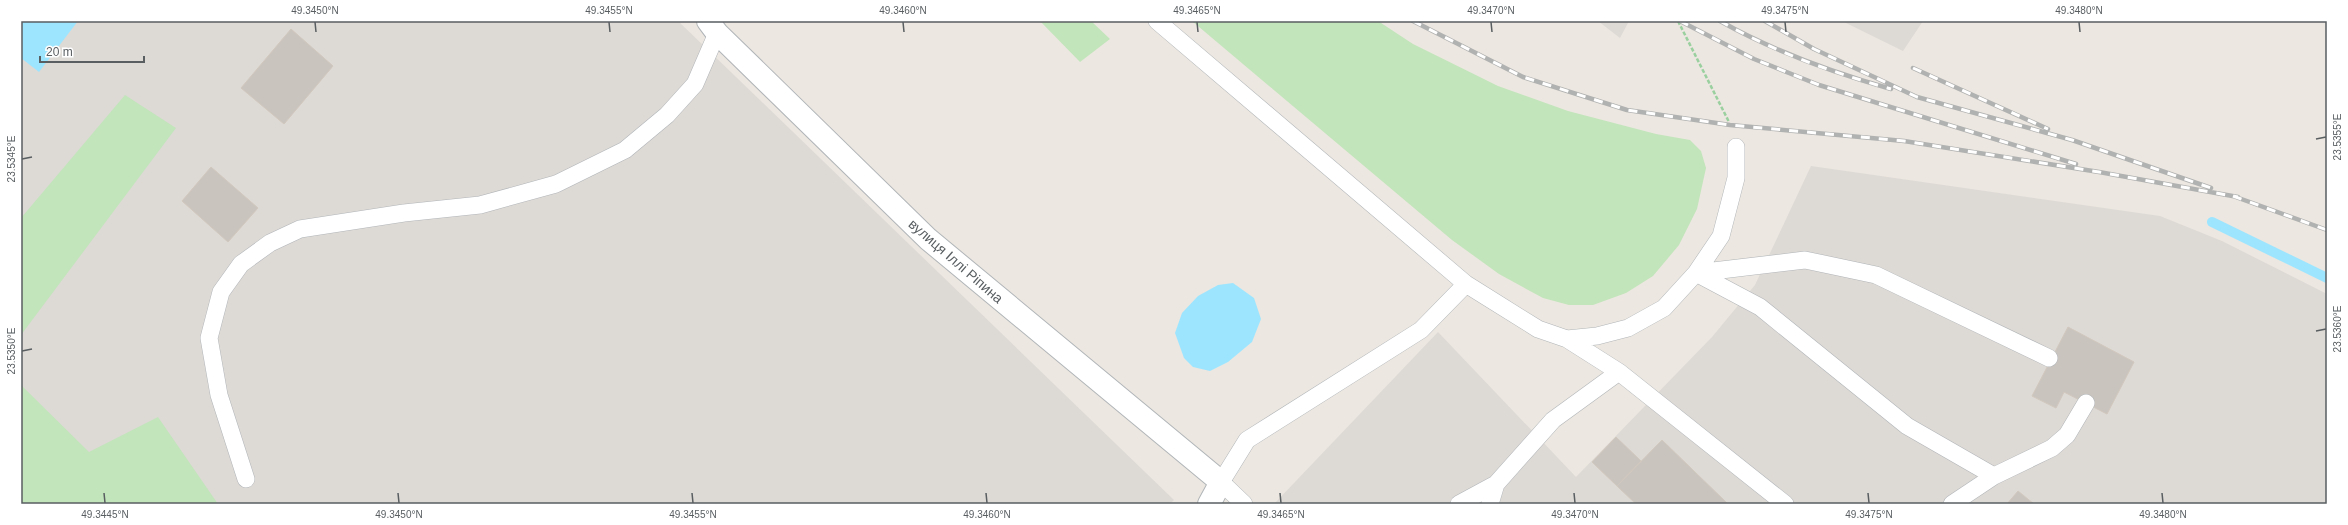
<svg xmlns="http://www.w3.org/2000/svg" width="2348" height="525" viewBox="0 0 2348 525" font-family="Arial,sans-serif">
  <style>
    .industrial { fill: #ddd9d5 }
    .green { fill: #c2e5bb }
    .water { fill: #9de5ff }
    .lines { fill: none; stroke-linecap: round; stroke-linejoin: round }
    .stream { stroke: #9de5ff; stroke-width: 10 }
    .building { fill: #cac4be; stroke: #d1c8be }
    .lane-casing { stroke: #b1b5b8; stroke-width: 18 }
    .street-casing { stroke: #b1b5b8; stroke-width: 24 }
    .path { stroke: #9ad09f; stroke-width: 2.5; stroke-dasharray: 4 2; stroke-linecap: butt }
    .lane { stroke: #fff; stroke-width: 17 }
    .street { stroke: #fff; stroke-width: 22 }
    .rail-casing { stroke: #b0b1b1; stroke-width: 4.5 }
    .rail { stroke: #fff; stroke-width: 3; stroke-dasharray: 9; stroke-linecap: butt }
    .ticks { fill: none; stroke: #595e61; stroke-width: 1.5 }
    .labels { text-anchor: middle; stroke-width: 4; stroke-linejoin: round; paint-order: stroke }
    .street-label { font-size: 14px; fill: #595e61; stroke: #fff }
    .neatline { fill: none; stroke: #595e61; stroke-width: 1.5 }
    .ticks-label { font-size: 10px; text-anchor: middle; fill: #595e61 }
  </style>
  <rect width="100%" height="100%" fill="#ece7e0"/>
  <path class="industrial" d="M21 21H678L1174 500 1170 504H21Z
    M1598 21H1629L1620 38Z
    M1842 21H1923L1903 51Z
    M1811 166 2160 216 2222 241 2327 294V504H1274L1438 332 1576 477 1712 337 1755 285Z"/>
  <path class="green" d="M1040 21H1091L1110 39 1080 62Z
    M1192 21H1378L1413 44 1498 86 1568 111 1656 134 1690 140 1701 151 1706 168 1697 209 1679 245 1653 276 1626 293 1593 305H1569L1543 298 1499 274 1452 240Z
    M125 95 176 128 21 335V218Z
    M21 385 89 452 158 417 218 504H21Z"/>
  <path class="water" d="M21 21H78L39 72 21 58Z
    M1233 283 1254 298 1261 319 1252 342 1228 362 1210 371 1193 367 1184 358 1175 333 1182 313 1198 296 1218 285Z"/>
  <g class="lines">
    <path class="stream" d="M2212 222 2327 278"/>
  </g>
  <path class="building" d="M291 29 333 66 284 124 241 88Z
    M211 167 258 208 228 242 182 201Z
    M2068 327 2134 362 2107 414 2064 392 2056 408 2032 396Z
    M1616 437 1641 461 1617 486 1592 462Z
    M1662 440 1728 504H1636L1617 486Z
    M2018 491 2034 504H2007Z"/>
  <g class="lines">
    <g class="lane-casing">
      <path id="lane" d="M1157 21 1466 284 1538 329 1567 339 1597 336 1628 328 1664 308 1696 273 1721 236 1736 178V147
        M1696 273 1805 260 1876 275 2049 358
        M1696 273 1760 307 1907 426 1994 476
        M1567 339 1619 372 1785 504
        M246 479 219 395 209 338 221 292 241 264 270 243 300 229 404 213 480 205 556 184 625 150 667 115 695 84 717 33
        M1244 504 1221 482 1247 440 1421 330 1466 284
        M1459 504 1496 484
        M1490 504 1496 484 1553 420 1619 372
        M1952 504 1994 476 2052 448 2067 435 2086 403"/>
    </g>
    <g class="street-casing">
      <path id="street" d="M708 21 717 33 928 239 1221 482 1209 504"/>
    </g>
    <path class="path" d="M1678 21 1729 122"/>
    <use href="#lane" class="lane"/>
    <use href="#street" class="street"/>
    <g class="rail-casing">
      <path id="rail" d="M1413 21 1523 77 1627 110 1730 125 1904 141 2099 172 2238 197
        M1680 21 1754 59 1819 85 2076 164
        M1720 21C1775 52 1831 72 1891 89
        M1765 21 1814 49 1917 97 2072 140 2211 188
        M1913 68 2048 129
        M2233 196 2327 230"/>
    </g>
    <use href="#rail" class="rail"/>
  </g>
  <path class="ticks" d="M315 22 316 32M609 22 610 32M903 22 904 32M1197 22 1198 32M1491 22 1492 32M1785 22 1786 32M2079 22 2080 32M2316 139 2326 137M22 159 32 157M2316 331 2326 329M22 351 32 349M104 493 105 503M398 493 399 503M692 493 693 503M986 493 987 503M1280 493 1281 503M1574 493 1575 503M1868 493 1869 503M2162 493 2163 503"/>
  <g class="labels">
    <g class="street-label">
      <text transform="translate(956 261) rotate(41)" y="5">вулиця Іллі Ріпина</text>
    </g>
  </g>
  <rect width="2348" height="525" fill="none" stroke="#ffffff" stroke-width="44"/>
  <path d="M40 56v6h104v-6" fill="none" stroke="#595e61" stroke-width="2"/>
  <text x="46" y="56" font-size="12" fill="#595e61" stroke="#ffffff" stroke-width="3" paint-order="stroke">20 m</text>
  <rect x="22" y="22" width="2304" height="481" class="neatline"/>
  <g class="ticks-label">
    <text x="315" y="14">49.3450°N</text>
    <text x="609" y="14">49.3455°N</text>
    <text x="903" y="14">49.3460°N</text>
    <text x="1197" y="14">49.3465°N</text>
    <text x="1491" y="14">49.3470°N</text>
    <text x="1785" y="14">49.3475°N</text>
    <text x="2079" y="14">49.3480°N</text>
    <text transform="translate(2337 137) rotate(-90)" y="4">23.5355°E</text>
    <text transform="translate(11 159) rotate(-90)" y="4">23.5345°E</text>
    <text transform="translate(2337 329) rotate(-90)" y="4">23.5360°E</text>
    <text transform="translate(11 351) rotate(-90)" y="4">23.5350°E</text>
    <text x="105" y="518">49.3445°N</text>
    <text x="399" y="518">49.3450°N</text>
    <text x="693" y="518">49.3455°N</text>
    <text x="987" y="518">49.3460°N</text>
    <text x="1281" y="518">49.3465°N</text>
    <text x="1575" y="518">49.3470°N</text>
    <text x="1869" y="518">49.3475°N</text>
    <text x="2163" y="518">49.3480°N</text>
  </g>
</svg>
